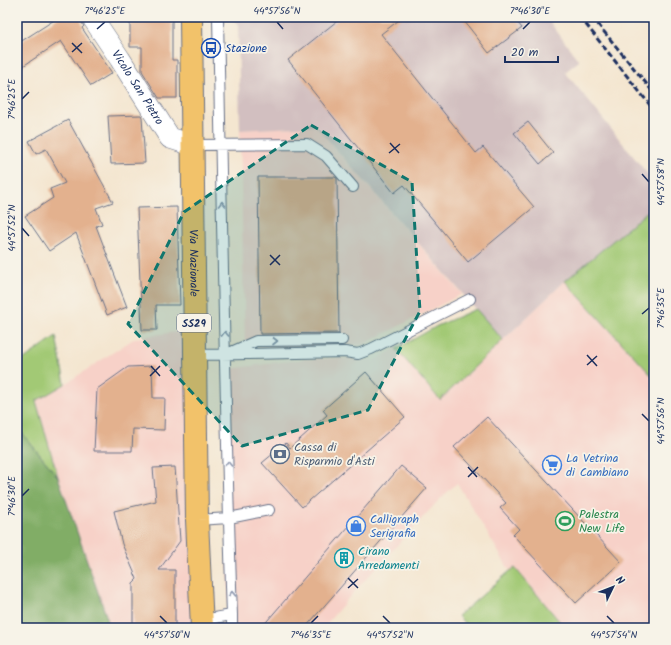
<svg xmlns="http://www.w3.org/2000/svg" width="671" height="645" viewBox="0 0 671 645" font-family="Kalam,sans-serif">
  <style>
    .built { fill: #f7d1c8 }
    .industrial { fill: #d2bfc0 }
    .green { fill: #a2c974; stroke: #5e7c69 }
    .forest { fill: #81ad66; stroke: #4e6e62 }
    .building { fill: #e3b18e }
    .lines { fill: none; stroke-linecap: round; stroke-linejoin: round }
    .lane-casing { stroke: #676f86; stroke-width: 12 }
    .street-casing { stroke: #676f86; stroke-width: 22 }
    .primary-casing { stroke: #676f86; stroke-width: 24 }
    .lane { stroke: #fff; stroke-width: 10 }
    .street { stroke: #fff; stroke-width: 21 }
    .primary { stroke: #f2c26a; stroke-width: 22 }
    .rail { stroke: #1b2f5e; stroke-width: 3; stroke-dasharray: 6 3; stroke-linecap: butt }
    .oneway { stroke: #8d97ae }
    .marked { fill: #0f766e; fill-opacity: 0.2; stroke: #0f766e; stroke-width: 3; stroke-dasharray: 8 5; stroke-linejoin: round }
    .ticks { fill: none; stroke: #1b2f5e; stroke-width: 1.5 }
    .labels { text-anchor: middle; stroke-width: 3.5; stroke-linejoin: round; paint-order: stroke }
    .shield { fill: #f7f3e8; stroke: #5d6a87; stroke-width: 1 }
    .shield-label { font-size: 11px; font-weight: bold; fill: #1b2f5e }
    .transit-label { font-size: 12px; fill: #164399; stroke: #f7f3e8; text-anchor: start }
    .street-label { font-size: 12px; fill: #1b2f5e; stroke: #f7f3e8 }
    .service-label { font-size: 12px; fill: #4e5e75; stroke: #f7f3e8; text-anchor: start }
    .shop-label { font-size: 12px; fill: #366cbe; stroke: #f7f3e8; text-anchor: start }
    .leisure-label { font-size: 12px; fill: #27864d; stroke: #f7f3e8; text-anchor: start }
    .culture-label { font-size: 12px; fill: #0d838f; stroke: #f7f3e8; text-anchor: start }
    .neatline { fill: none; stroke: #1b2f5e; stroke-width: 1.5 }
    .ticks-label { font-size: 10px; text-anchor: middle; fill: #1b2f5e }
  </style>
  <rect width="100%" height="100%" fill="#f7f3e8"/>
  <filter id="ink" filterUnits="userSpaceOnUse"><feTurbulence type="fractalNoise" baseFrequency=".025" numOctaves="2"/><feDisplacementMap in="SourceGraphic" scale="8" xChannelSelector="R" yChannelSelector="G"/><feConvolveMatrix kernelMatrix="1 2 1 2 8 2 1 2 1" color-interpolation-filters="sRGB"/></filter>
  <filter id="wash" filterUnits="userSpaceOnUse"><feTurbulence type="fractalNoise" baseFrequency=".012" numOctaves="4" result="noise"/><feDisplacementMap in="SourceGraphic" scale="16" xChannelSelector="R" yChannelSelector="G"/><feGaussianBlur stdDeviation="0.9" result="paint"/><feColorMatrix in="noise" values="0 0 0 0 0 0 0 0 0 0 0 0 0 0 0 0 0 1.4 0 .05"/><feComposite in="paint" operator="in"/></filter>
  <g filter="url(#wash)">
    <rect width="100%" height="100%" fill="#f4e6d0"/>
    <path class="built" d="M316 126 462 294 362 345H342L245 346 240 130Z
      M565 281 654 378V628H565L515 569 510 571 457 483 438 501 351 595 323 628H228L229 369 305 359 357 358 373 361 396 349 440 400Z
      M188 330 193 628H108V621L58 477 36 400 65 384 135 338Z"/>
    <path class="industrial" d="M230 17H546L579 61 565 72 654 182V206L565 281 503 340 316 126 240 130 238 23 229 19Z"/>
    <path class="green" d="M654 206V378L565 281Z
      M476 309 503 340 440 400 396 349 437 326Z
      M56 336 65 384 36 401 58 477 17 427V364Z
      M515 568 565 628H469L458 616 510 571Z"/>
    <path class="forest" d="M17 427 58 477 108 621 101 628H17Z"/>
    <g id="blocks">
      <path class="building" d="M59 17H80L82 23 84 26 82 28 112 73 91 86 61 41 17 70V44Z
        M130 17H172V60H177V98H159L142 71V47H130Z
        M342 17H403L381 34 476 153 483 147 534 207 468 262 404 185 394 193 288 60Z
        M461 17H513L522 28 489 53Z
        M141 115 142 117 145 163 111 164 108 116Z
        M68 120 113 202 96 208 102 224 96 226 127 307 107 315 76 233 49 251 25 216 53 198 50 189 65 183 46 149 36 154 29 141Z
        M528 122 553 153 540 164 514 133Z
        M258 177H335L337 178 339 333 260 334Z
        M177 207 180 305H156L157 330H142L137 208Z
        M152 366 153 398H165L164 430 133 429 132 451H94L97 389 128 367Z
        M366 372 405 417 302 507 262 463 286 443 290 448 327 415 323 410Z
        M487 417 621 562 576 603 513 535 519 529 500 508 506 503 454 447Z
        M401 466 427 488 305 628H261Z
        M175 467 180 541 159 570H175V628H133V583L137 579 122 544 114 511 156 501 153 468Z"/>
    </g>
  </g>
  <g filter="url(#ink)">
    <use href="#blocks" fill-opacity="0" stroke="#676f86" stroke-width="1"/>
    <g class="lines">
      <g class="lane-casing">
        <path id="lane" d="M192 145 307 144 326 156 353 187
          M229 353 256 341 342 340
          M194 355 345 352 358 354 371 349 470 299
          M197 520 229 518 269 510
          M202 620 232 615C225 416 222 216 218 17
          M232 628V615"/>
      </g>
      <g class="street-casing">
        <g id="street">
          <path id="s1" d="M92 17 120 59 170 138 192 145"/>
        </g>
      </g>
      <g class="primary-casing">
        <g id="primary">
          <path id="s2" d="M191 17 197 520 202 628"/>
        </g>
      </g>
      <use href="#lane" class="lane"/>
      <use href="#street" class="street"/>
      <use href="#primary" class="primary"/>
      <path class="rail" d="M580 17 654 110
        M592 17 654 93"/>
    </g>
    <defs><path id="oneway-chevron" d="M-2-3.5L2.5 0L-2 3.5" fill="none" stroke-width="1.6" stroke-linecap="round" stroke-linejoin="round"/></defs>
    <g class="oneway">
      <use href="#oneway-chevron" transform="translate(222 204) rotate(-91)"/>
      <use href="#oneway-chevron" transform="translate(225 334) rotate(-91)"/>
      <use href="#oneway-chevron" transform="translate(275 341)"/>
      <use href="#oneway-chevron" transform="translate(228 464) rotate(-91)"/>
      <use href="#oneway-chevron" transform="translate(232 594) rotate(-92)"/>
    </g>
  </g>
  <path class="marked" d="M311 125 412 182 420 311 368 410 242 446 128 324 184 212Z"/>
  <path class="ticks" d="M277 22 283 29M97 29 105 22M523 29 530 22M72 43 82 53M72 52 82 43M22 99 29 92M390 143 399 153M389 153 400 144M642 174 649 182M22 228 29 236M270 255 280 265M270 265 280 255M642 314 649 308M587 355 597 366M587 365 597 356M151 366 160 376M150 376 160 366M642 414 649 421M468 467 477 477M468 477 478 467M22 496 29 489M348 578 358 588M348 588 358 579M160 616 167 623M383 616 390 623M607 616 614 623M311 623 318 616"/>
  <defs>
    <g id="bus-ring" transform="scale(1)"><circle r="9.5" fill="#f7f3e8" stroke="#1a4fb4" stroke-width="1.5"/><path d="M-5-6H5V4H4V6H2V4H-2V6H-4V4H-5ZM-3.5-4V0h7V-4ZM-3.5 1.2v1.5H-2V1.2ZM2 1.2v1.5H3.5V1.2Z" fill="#1a4fb4"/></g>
    <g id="bank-ring" transform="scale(1)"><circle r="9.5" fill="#f7f3e8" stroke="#5c6f8a" stroke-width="1.5"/><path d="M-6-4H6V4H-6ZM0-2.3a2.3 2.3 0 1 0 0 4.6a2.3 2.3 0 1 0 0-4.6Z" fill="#5c6f8a"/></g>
    <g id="supermarket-ring" transform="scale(1)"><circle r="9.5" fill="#f7f3e8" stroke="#3f7fe0" stroke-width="1.5"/><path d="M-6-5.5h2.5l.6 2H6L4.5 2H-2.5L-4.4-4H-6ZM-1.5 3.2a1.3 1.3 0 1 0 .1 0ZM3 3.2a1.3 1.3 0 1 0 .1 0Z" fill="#3f7fe0"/></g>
    <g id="stadium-ring" transform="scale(1)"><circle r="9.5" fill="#f7f3e8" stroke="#2e9e5b" stroke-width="1.5"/><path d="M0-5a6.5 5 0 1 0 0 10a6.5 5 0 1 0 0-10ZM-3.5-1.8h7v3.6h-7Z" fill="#2e9e5b"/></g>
    <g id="shop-ring" transform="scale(1)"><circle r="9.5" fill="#f7f3e8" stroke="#3f7fe0" stroke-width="1.5"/><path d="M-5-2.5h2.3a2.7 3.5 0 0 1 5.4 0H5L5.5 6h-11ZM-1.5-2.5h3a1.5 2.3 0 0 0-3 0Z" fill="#3f7fe0"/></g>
    <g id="building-ring" transform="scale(1)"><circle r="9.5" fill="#f7f3e8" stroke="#0f9aa8" stroke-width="1.5"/><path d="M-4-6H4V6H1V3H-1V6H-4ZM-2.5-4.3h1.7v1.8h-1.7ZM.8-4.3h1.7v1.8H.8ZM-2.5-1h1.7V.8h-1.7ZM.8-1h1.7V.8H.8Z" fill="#0f9aa8"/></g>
  </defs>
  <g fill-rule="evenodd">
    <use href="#bus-ring" x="211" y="48"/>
    <use href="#bank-ring" x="280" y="454"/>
    <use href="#supermarket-ring" x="552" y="465"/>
    <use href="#stadium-ring" x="565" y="521"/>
    <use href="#shop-ring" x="356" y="526"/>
    <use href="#building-ring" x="344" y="558"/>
  </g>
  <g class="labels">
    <rect class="shield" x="177" y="314" width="34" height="18" rx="3"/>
    <g class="shield-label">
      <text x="194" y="327">SS29</text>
    </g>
    <g class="transit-label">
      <text x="225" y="52">Stazione</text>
    </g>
    <g class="street-label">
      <text dy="4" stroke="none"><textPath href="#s1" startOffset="84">Vicolo San Pietro</textPath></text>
      <text dy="4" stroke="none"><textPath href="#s2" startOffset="246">Via Nazionale</textPath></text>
    </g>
    <g class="service-label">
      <text x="294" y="451">Cassa di<tspan x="294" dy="14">Risparmio d'Asti</tspan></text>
    </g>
    <g class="shop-label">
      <text x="566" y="462">La Vetrina<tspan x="566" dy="14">di Cambiano</tspan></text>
      <text x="370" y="523">Calligraph<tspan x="370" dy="14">Serigrafia</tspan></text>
    </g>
    <g class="leisure-label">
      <text x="579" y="518">Palestra<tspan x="579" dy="14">New Life</tspan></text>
    </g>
    <g class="culture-label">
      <text x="358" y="555">Cirano<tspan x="358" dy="14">Arredamenti</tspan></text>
    </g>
  </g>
  <rect width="671" height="645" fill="none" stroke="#f7f3e8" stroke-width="44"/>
  <g transform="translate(613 587) rotate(47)" stroke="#f7f3e8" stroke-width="3" paint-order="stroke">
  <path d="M0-3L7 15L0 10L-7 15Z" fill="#1b2f5e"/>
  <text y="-6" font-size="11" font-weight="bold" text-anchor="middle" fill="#1b2f5e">N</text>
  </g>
  <path d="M505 56v6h53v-6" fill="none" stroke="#1b2f5e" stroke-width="2"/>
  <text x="511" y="56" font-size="12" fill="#1b2f5e" stroke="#f7f3e8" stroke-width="3" paint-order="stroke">20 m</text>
  <rect x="22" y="22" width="627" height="601" class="neatline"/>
  <g class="ticks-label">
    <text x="105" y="14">7°46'25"E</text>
    <text x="277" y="14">44°57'56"N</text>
    <text x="530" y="14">7°46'30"E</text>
    <text transform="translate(11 99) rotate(-90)" y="4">7°46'25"E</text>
    <text transform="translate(660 182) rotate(-90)" y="4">44°57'58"N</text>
    <text transform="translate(11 228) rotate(-90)" y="4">44°57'52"N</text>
    <text transform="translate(660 308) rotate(-90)" y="4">7°46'35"E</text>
    <text transform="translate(660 421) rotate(-90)" y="4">44°57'56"N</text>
    <text transform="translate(11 496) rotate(-90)" y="4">7°46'30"E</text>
    <text x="167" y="638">44°57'50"N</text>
    <text x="311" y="638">7°46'35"E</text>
    <text x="390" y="638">44°57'52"N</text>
    <text x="614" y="638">44°57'54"N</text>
  </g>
</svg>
